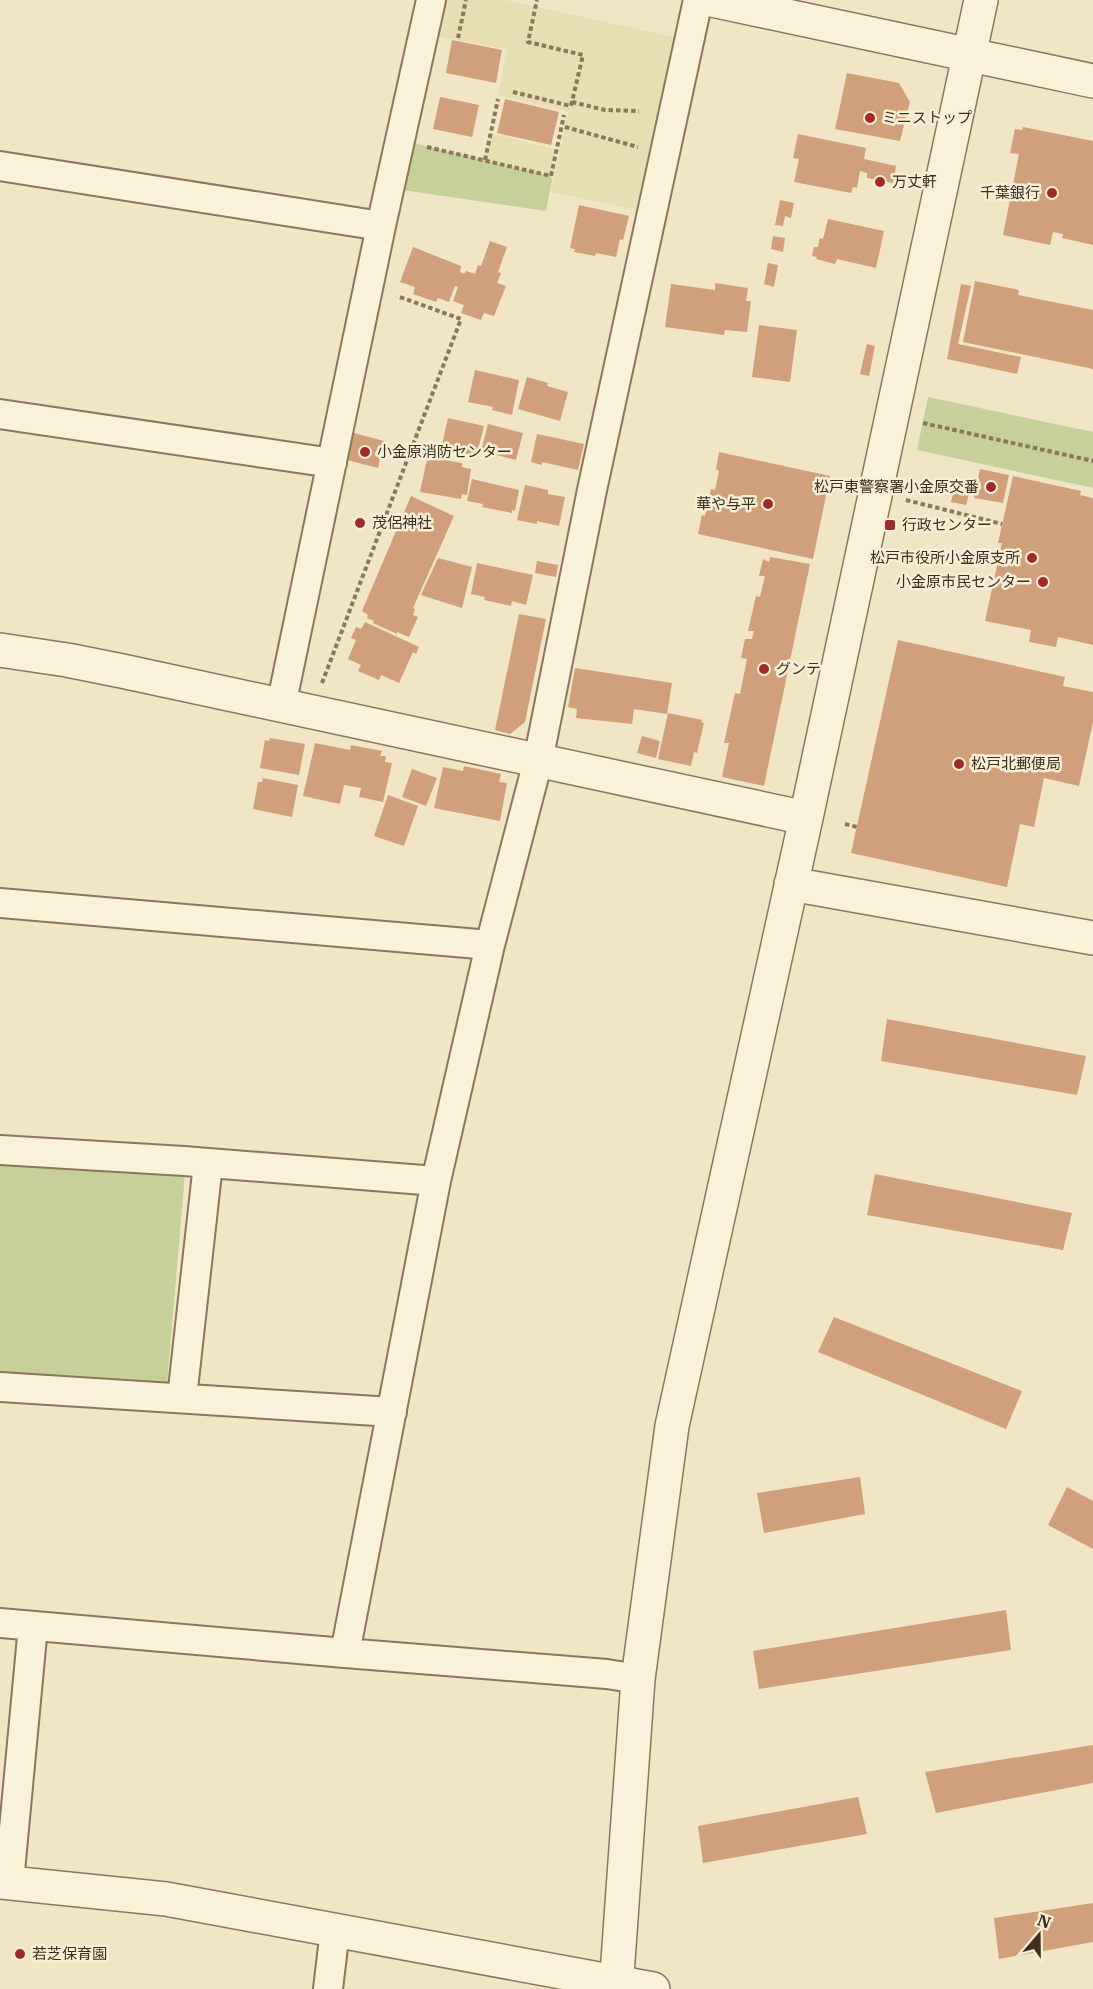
<svg xmlns="http://www.w3.org/2000/svg" width="1093" height="1989" viewBox="0 0 1093 1989" font-family="'IBM Plex Serif','Noto Sans JP',serif">
  <style>
    .farmland { fill: #e6dfb3 }
    .green { fill: #c7cf9a }
    .building { fill: #cfa07b }
    .lines { fill: none; stroke-linecap: round; stroke-linejoin: round }
    .minor-casing { stroke: #8c765b; stroke-width: 32 }
    .tertiary-casing { stroke: #8c765b; stroke-width: 36 }
    .path { stroke: #8c765b; stroke-width: 4; stroke-dasharray: 4.5 3; stroke-linecap: butt }
    .minor { stroke: #faf1da; stroke-width: 28 }
    .tertiary { stroke: #faf1da; stroke-width: 33 }
    .poi-dot { fill: #9e2b29; stroke: #f7eed6; stroke-width: 2 }
    .labels { text-anchor: middle; stroke-width: 5; stroke-linejoin: round; paint-order: stroke }
    .poi-label { font-size: 15px; fill: #3c2e1f; stroke: #f7eed6; text-anchor: start }
  </style>
  <rect width="100%" height="100%" fill="#f0e5c6"/>
  <path class="farmland" d="M444 0H505L674 37 638 210 551 192 568 112 498 95 507 49 436 36Z
    M491 133 557 150 551 176 485 160Z"/>
  <path class="green" d="M400 140 551 176 552 180 546 211 389 188Z
    M928 397 1093 432V488L917 450Z
    M0 1150 184 1161V1186L167 1384 0 1373Z"/>
  <path class="building" d="M452 40 502 50 496 83 446 73Z
    M847 73 899 83 910 102 900 141 835 129Z
    M440 97 479 105 472 137 433 129Z
    M505 99 559 112 551 145 497 133Z
    M1023 127 1093 141V245L1062 238 1063 234 1053 232 1050 245 1003 235 1019 154 1010 153 1015 129 1022 130Z
    M798 134 866 148 864 159 896 166 893 183 867 178V173L860 171 857 188 853 187 851 193 794 182 799 159 793 158Z
    M780 200 794 203 791 218 785 216 783 226 775 225Z
    M579 205 629 216 623 240 620 239 616 257 596 253 595 256 574 252 575 249 570 248Z
    M828 219 884 231 876 268 837 259 835 264 816 259 817 257 812 256 814 247H818L820 238 823 239Z
    M773 236 785 238 783 252 771 249Z
    M490 241 507 247 498 272 501 273 497 283 506 286 494 316 484 313 481 320 461 313 464 305 453 301 458 287 455 286 449 302 438 298 436 302 413 294 415 287 400 282 413 247 461 266 460 272 464 274 466 271 475 274 478 265 481 266Z
    M768 263 778 265 774 287 764 284Z
    M975 281 1019 290 1018 295 1093 310V369L963 342Z
    M715 283 748 288 746 301H751L747 332 725 330 724 335 665 327 671 284 715 290Z
    M961 284 971 286 958 344 1021 357 1017 374 947 359Z
    M759 325 797 330 790 382 752 377Z
    M867 344 875 346 869 376 860 374Z
    M475 370 519 380 512 415 492 410 493 407 468 402Z
    M527 377 548 383 547 386 568 392 560 421 518 409Z
    M448 418 484 426 477 453 473 452 472 457 441 449Z
    M488 424 523 433 516 460 481 451Z
    M354 433 384 441 378 468 347 460Z
    M537 434 584 444 578 470 542 462V465L531 462Z
    M719 452 830 476 813 559 698 534 702 515 705 516 711 489 715 490 719 471 716 469Z
    M434 458 462 463V467L471 469 467 495 462 494 461 499 420 492 427 459 434 460Z
    M980 469 1009 475 1003 503 974 498Z
    M1013 476 1081 491 1080 495 1093 498V645L1058 637 1056 647 1029 642 1031 630 985 621 1002 543H998Z
    M472 479 519 490 515 511 512 510V513L482 507 483 504 467 501Z
    M525 485 548 490V494L565 497 559 526 537 521V524L517 520Z
    M954 490 969 494 966 505 951 502Z
    M411 496 454 516 413 608 415 609 413 615 418 617 409 637 397 632V634L373 623 374 621 367 618 368 615 362 611Z
    M770 557 810 564 764 786 722 777 729 743H724L735 693 740 694 747 659 741 658 745 639H752L754 631H748L756 596 760 597 765 576H759L763 559 769 562Z
    M438 558 472 567 462 608 421 595Z
    M537 561 558 565 556 577 535 573Z
    M477 563 533 575 526 605 512 601 511 606 484 600 485 597 471 594Z
    M519 614 546 619 525 722 510 734 495 730Z
    M365 622 419 647 416 654 413 652 399 683 381 675 379 680 358 671 361 665 348 659 356 640 351 638 356 627 361 629Z
    M898 640 1065 677 1063 686 1093 692V722L1079 786 1044 778 1034 827 1020 824 1007 887 851 853Z
    M575 668 672 683 667 714 634 709 632 724 576 718 577 709 568 707Z
    M668 713 702 720 701 722 704 723 697 753 694 752 691 766 658 759Z
    M642 736 660 741 656 758 637 753Z
    M270 738 305 744 299 775 260 768 265 740 269 741Z
    M315 743 350 750 351 745 382 751 380 756H386L385 762 392 763 383 802 359 797 361 788 344 785 340 804 303 796Z
    M464 766 501 774 499 782 507 783 500 821 434 808 443 767 463 771Z
    M412 769 437 778 426 806 402 797Z
    M263 778 298 785 292 817 253 809 258 782H262Z
    M388 795 418 806 404 846 374 836Z
    M887 1019 1086 1056 1077 1095 881 1061Z
    M875 1174 1072 1213 1063 1250 867 1215Z
    M834 1317 1022 1391 1006 1429 818 1352Z
    M860 1477 865 1514 764 1533 757 1493Z
    M1067 1487 1093 1501V1549L1048 1525Z
    M1006 1610 1011 1650 759 1689 753 1651Z
    M1093 1745V1783L936 1813 925 1772Z
    M858 1797 867 1834 703 1863 698 1826Z
    M1093 1903V1942L999 1959 994 1918Z"/>
  <g class="lines">
    <g class="minor-casing">
      <path id="minor" d="M0 166 381 226
        M0 414 332 463
        M281 706 381 226 431 0
        M0 903 490 945
        M0 1150 184 1161 436 1181
        M0 1387 392 1412
        M182 1398 208 1164
        M0 1623 345 1653 607 1674 638 1679
        M345 1653 436 1181 490 945 538 761 592 490 698 0
        M9 1882 33 1626
        M328 1989 335 1930"/>
    </g>
    <g class="tertiary-casing">
      <path id="tertiary" d="M712 0 1093 81
        M0 650 67 660 122 671 806 818
        M791 884 1093 938
        M0 1882 166 1899 653 1989
        M616 1989 638 1679 672 1426 806 818 981 0"/>
    </g>
    <path class="path" d="M458 38 466 0
      M513 92 571 106 583 55 528 42 537 0
      M572 102 605 110 639 111
      M565 127 638 147
      M427 147 551 176 564 115
      M485 160 498 99
      M923 423 1093 461
      M906 500 1002 524
      M322 683 461 319 397 296
      M845 824 857 827"/>
    <use href="#minor" class="minor"/>
    <use href="#tertiary" class="tertiary"/>
  </g>
  <g class="poi-dot">
    <circle cx="870" cy="118" r="6"/>
    <circle cx="880" cy="182" r="6"/>
    <circle cx="1052" cy="193" r="6"/>
    <circle cx="365" cy="452" r="6"/>
    <circle cx="991" cy="487" r="6"/>
    <circle cx="768" cy="504" r="6"/>
    <circle cx="360" cy="523" r="6"/>
    <rect x="884" y="519" width="12" height="12" rx="3"/>
    <circle cx="1032" cy="558" r="6"/>
    <circle cx="1043" cy="582" r="6"/>
    <circle cx="764" cy="669" r="6"/>
    <circle cx="959" cy="764" r="6"/>
    <circle cx="20" cy="1954" r="6"/>
  </g>
  <g class="labels">
    <g class="poi-label">
      <text x="882" y="123">ミニストップ</text>
      <text x="892" y="187">万丈軒</text>
      <text x="1040" y="198" text-anchor="end">千葉銀行</text>
      <text x="377" y="457">小金原消防センター</text>
      <text x="979" y="492" text-anchor="end">松戸東警察署小金原交番</text>
      <text x="756" y="509" text-anchor="end">華や与平</text>
      <text x="372" y="528">茂侶神社</text>
      <text x="902" y="530">行政センター</text>
      <text x="1020" y="563" text-anchor="end">松戸市役所小金原支所</text>
      <text x="1031" y="587" text-anchor="end">小金原市民センター</text>
      <text x="776" y="674">グンテ</text>
      <text x="971" y="769">松戸北郵便局</text>
      <text x="32" y="1959">若芝保育園</text>
    </g>
  </g>
  <g transform="translate(1039 1935) rotate(20)" stroke="#f7eed6" stroke-width="4.5" paint-order="stroke">
  <path d="M0-4.5L10 22L0 15L-10 22Z" fill="#3c2e1f"/>
  <text y="-9" font-size="16" font-weight="bold" text-anchor="middle" fill="#3c2e1f">N</text>
  </g>
</svg>
